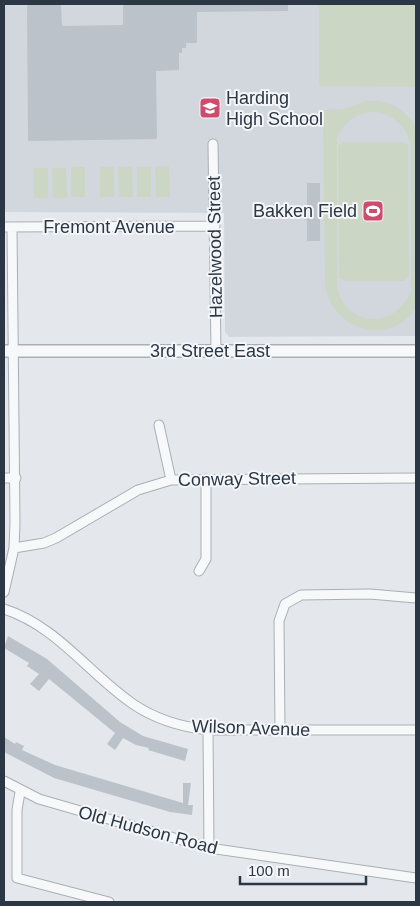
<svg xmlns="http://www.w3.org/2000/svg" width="420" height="906" viewBox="0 0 420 906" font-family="Helvetica,sans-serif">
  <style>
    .built { fill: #d2d7de }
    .green { fill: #cbd6c5; fill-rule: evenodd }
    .building { fill: #bbc2c9 }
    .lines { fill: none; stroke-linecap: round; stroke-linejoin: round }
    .minor-casing { stroke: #a9afb6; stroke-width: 11 }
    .tertiary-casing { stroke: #a9afb6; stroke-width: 14 }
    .minor { stroke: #f7f8fa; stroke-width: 9 }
    .tertiary { stroke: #f7f8fa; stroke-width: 11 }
    .labels { text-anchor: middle; stroke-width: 4; stroke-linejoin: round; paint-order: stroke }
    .poi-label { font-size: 18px; fill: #2b3744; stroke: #f4f6f9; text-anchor: start }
    .street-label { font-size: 18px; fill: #2b3744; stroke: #f4f6f9 }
  </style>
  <rect width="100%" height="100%" fill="#e4e8ec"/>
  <path class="built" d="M4 4H416V336L229 337 225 332 224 213 4 212Z"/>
  <path class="green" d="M319 4H416V87L319 86Z
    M366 101C388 99 404 108 416 126V307C391 348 333 331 325 286L323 110 344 109ZM375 112C394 114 408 128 411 147V291C396 330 344 328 337 286V139C343 122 357 112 375 112Z
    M342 142H404V144H408L409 278H405V281H343V279H339L338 145 342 144Z
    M169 166 170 197H156L155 167Z
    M71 167H85V197H71Z
    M100 167H114V197H100Z
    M118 167H132L133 197H119Z
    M137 167H151V197H137Z
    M34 168H48V198H34Z
    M52 168H66L67 198H53Z"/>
  <path class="building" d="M27 4H61L62 26 123 25V4H288V11L197 12V43H186V48H182V53H179V70L156 71 157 139 28 141Z
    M307 183H320V241H307V220H304V205H307Z
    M8 636 47 659 120 722 143 736 188 749 185 761 148 750 149 748 136 745 123 738 115 750 107 744 115 733 49 679 39 691 30 684 39 674 27 666 29 663 4 648Z
    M4 737 15 744 16 742 24 746 22 750 55 765 183 803V783H191L188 805H193L192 815 170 812 54 778 4 752Z"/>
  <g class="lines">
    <g class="minor-casing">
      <path id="minor" d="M213 144 216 351
        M4 227 215 226
        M159 425 171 480
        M4 478H16
        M14 548 44 543 56 538 138 490 171 480 416 478
        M199 571 206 559V479
        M4 592 14 548 15 523 12 227
        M4 609C57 626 88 673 133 704 155 719 182 727 208 730H416
        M208 730 209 848
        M280 730 279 621 285 604 301 595 370 594 416 598
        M4 781 39 799 209 848 416 878
        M20 792 17 810V878L109 902"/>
    </g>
    <g class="tertiary-casing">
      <path id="tertiary" d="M4 351H416"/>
    </g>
    <use href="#minor" class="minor"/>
    <use href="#tertiary" class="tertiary"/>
  </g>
  <defs>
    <g id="school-square" transform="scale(1.125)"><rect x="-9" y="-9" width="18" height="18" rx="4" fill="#cf4b6d" stroke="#f4f6f9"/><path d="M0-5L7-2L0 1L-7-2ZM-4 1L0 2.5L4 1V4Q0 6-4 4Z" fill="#fff"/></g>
    <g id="stadium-square" transform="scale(1.125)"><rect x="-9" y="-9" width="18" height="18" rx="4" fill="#cf4b6d" stroke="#f4f6f9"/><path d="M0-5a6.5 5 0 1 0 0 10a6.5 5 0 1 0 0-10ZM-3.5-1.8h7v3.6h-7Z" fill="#fff"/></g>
  </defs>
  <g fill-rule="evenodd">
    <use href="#school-square" x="210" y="108"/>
    <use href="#stadium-square" x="373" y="211"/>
  </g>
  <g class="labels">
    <g class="poi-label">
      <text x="226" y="104">Harding<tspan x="226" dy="21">High School</tspan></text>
      <text x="357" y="217" text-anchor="end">Bakken Field</text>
    </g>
    <g class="street-label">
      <text x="109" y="233">Fremont Avenue</text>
      <text transform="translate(215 247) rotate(-91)" y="6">Hazelwood Street</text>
      <text x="210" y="357">3rd Street East</text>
      <text transform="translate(237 479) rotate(-1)" y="6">Conway Street</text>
      <text transform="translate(251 728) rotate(2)" y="6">Wilson Avenue</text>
      <text transform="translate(148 830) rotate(15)" y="6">Old Hudson Road</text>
    </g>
  </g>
  <rect width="420" height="906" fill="none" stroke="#2b3744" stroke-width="10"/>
  <path d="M240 876v8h126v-8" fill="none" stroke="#2b3744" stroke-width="2.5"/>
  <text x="248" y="876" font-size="15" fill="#2b3744" stroke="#f4f6f9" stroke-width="4" paint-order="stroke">100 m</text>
</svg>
